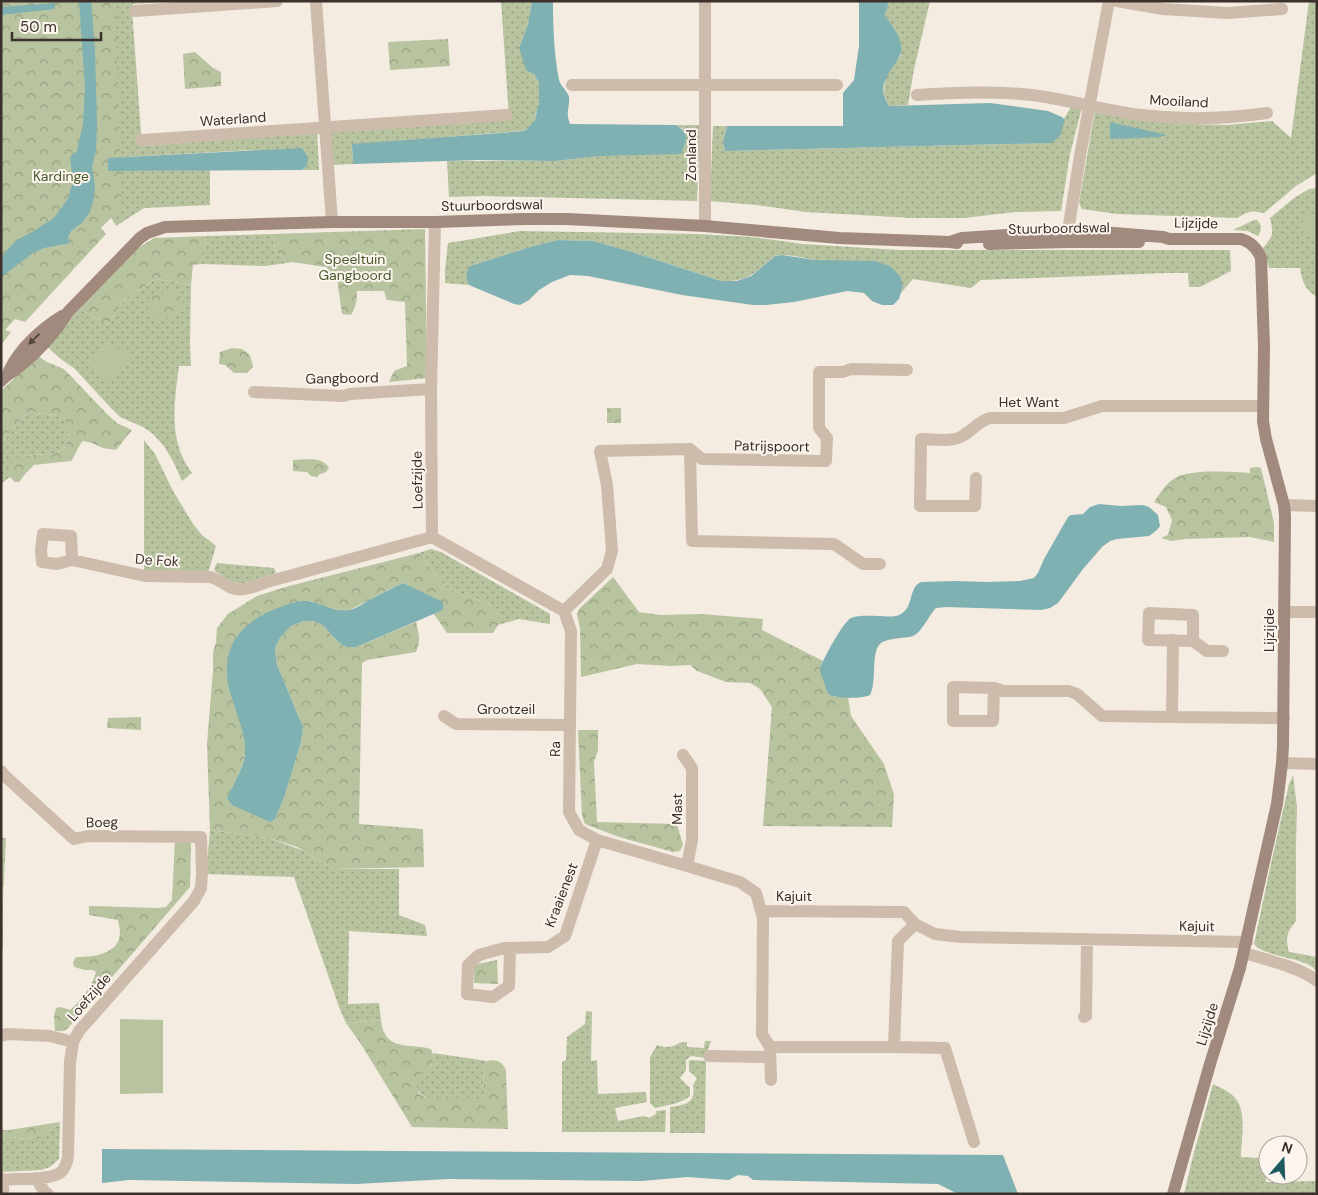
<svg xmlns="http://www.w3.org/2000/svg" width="1318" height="1195" viewBox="0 0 1318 1195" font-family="'DM Sans',sans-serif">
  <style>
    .grass { fill: url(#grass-dots) }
    .forest { fill: url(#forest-crowns) }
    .pitch { fill: #b8c4a0 }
    .water { fill: #7fb0b2 }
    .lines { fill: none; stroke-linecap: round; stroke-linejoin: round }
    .street { stroke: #cdbbac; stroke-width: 12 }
    .secondary { stroke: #a18a7d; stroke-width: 12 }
    .oneway { fill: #544640 }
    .labels { text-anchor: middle; stroke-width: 4; stroke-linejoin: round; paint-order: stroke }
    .street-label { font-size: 14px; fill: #3b302b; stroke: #fbf5ee }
    .park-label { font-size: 14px; fill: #4a5a2e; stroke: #fbf5ee }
  </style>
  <defs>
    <pattern id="grass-dots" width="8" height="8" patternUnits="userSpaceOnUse" patternTransform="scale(1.25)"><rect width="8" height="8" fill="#b8c4a0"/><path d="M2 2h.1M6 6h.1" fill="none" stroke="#97a083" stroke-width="1.8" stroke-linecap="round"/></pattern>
    <pattern id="forest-crowns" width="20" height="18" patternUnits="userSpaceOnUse" patternTransform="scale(1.25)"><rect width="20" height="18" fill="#b8c4a0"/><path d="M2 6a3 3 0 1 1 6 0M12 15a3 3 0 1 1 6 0" fill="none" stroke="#97a083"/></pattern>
  </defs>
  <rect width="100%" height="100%" fill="#f4ebe1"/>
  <path class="grass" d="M107 1H179L133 4 132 10 142 146 317 132 319 170H302L307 166 252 150 108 158Z
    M501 1H532L528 24 519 48 539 83V102L535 120 525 131 494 133 352 145 353 164 332 165 330 131 509 117Z
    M889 1H930L914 69 908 105 889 106 884 94 885 78 901 55 895 30 885 15Z
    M1309 1H1317V173L1296 186 1264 213C1251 210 1249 211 1237 218L1117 214 1082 209 1079 203 1095 110 1190 124 1227 125 1272 121 1291 138Z
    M1072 105 1082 107 1070 154 1061 211 1015 212 964 218H912L806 212 756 205 710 201 713 126H727L723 142 725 151 1051 143 1060 136 1064 119Z
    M676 125H700L697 201 482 196 449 197 447 161H555L600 156 684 130Z
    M210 170V205L144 208 116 226 108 212V171Z
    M1317 188V297C1305 290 1302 281 1300 268H1269L1263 248C1273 236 1274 234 1270 218L1294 198 1309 189Z
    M1254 220H1257C1262 225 1262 230 1258 236L1248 231 1233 230Z
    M520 231 697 234 752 237 803 244 899 250H1230L1231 271 1200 287H1189L1188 273H1166L981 280 971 288 913 279 901 293 903 286C881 280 793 249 775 256 771 258 767 263 763 266 747 279 742 281 721 281L632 252 593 241 558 240 530 247 470 266 467 281 469 285 445 283V270L448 243Z
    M271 234 276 251 287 263 265 266 201 264 207 236Z
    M156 279 191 285 190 342 191 366H179C174 404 168 441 192 473L182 481 174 463 164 446 153 434 143 427 120 417 109 406 74 368 62 360 45 345 79 309 108 324 124 300 152 281Z
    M28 412 55 415 66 420 69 434 65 447 57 453 23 456 10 467V477L1 484V444L20 420Z
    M144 440 155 454 173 491 193 524 202 535 216 546 208 573 144 571Z
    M431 549 441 552 550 614V624L519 619 498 625V614L489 604 446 588 419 553Z
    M217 563 274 568 276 573 242 584 233 582 216 572 214 569Z
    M1293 775 1297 807 1296 843V921C1287 932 1285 938 1289 952L1317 957V972C1315 970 1313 967 1311 966 1297 957 1263 956 1254 944L1272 859 1289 784Z
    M210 830 269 838 304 851 332 869H399V915L425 925 427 936 349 931 348 1004 379 1003 381 1020 346 1023 339 1007 294 877 206 874Z
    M586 1011 592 1012 591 1061 597 1060 598 1094 646 1092 647 1102 615 1108 618 1121 644 1116 649 1118 656 1114V1111L666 1110 665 1132H562V1062L566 1060 567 1037 585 1024Z
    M705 1041H711L707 1052V1058L691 1056 686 1060V1070L680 1078 690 1088V1096C681 1104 667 1105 655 1108L650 1103V1057L657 1045C674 1051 674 1042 687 1042V1047L704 1048Z
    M433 1053 487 1061 483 1070 484 1094 480 1099C470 1099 433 1101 426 1097 421 1095 417 1091 417 1086 417 1083 418 1077 420 1074 429 1064 434 1071 433 1053Z
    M690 1060 706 1061 705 1133H670V1107C686 1105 696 1103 693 1085L697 1078 689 1071V1061Z
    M1213 1084C1221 1088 1231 1092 1236 1099 1247 1113 1241 1140 1241 1157L1261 1158V1172L1266 1173V1182L1317 1181V1194H1184L1193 1156Z
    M60 1124 59 1159 50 1167 41 1170 1 1172V1140C15 1134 13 1139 26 1139 37 1139 50 1129 60 1124Z"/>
  <path class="forest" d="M1 1H115L122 207 101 228 106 234 25 322 15 319 5 330 11 332 1 345Z
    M448 39 450 66 390 70 388 42Z
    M195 52 213 68 221 72V86L185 89 183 54Z
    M425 229 427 378 389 382 394 371 407 366 405 302 387 300 384 291H357C357 300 356 307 351 315L342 314 337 279 326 267 292 262 287 263 276 251 271 234Z
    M207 236 201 264 193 265 191 285 156 279 152 281 124 300 108 324 79 309 132 252 154 238Z
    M171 291 178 293 183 300V307L177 313 170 317 160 319 152 317C141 298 154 293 171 291Z
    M232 348 242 349 250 355 253 367 247 373H234L225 365 219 364 220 352Z
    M38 356 47 362 64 369 108 415 117 423 132 430 116 450 103 448 92 443 83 441C77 447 76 455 71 461L34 465 26 473 19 482H15L10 477V467L13 460 23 456 57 453 65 447 69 434 65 420 55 415 28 412 20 420 1 444V391Z
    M607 408H621V423H607Z
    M293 460C305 460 322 456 329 468L326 472 318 475V477L311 476 307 472 293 471Z
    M1257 467 1261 468 1274 523V542L1250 537 1185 539 1171 541 1161 538 1168 535 1172 520 1166 507 1154 502C1159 495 1165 485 1172 480 1188 468 1229 472 1250 473V468Z
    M419 553 446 588 489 604 498 614V625L493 633H447L434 614 443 610 403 583 388 590 350 610H341L326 607 310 601 229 688C234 705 248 737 245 753 243 769 234 784 227 798L275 819 284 798 301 742 303 727 277 665 275 648 280 638 291 626 304 621H313L323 625 338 642 347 647H356L416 622C419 634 421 640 416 652L367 660 362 663 359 824 423 829 424 867 332 869 304 851 297 847 269 838 210 830 207 744 213 670V652L216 642 217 628 228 614 257 596 289 586Z
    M613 577 639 612 660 615 701 614 763 619 762 630 823 661 820 668 834 697H848L851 716 884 764 894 795 892 827 763 826 772 707 760 689 750 683 726 682 697 671 690 665 671 666 637 664 581 677 580 628 577 615 579 609Z
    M141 717V730L107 728 108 718Z
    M578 730H598V750L594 762 597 822 677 824 683 845 680 851 673 852 619 837 585 824 582 816Z
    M1 838H6L3 897V950H1Z
    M175 840 191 842 190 887 68 1028 64 1031H55L54 1016 56 1008 60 1007 70 1010C80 1002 93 985 96 972L93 970H85L74 967 73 962 76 957C94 957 120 954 120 932 120 928 118 923 118 920L89 915V906L158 908 166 907 172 900Z
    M497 960 498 984 474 983V965Z
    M381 1020C384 1052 410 1043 431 1049 437 1064 430 1067 420 1075L417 1086 419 1094 427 1098 480 1099 484 1094 483 1070 487 1061C497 1059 501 1061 506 1070L508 1129 412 1127 359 1041 346 1023Z
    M60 1122V1124C50 1129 37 1139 26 1139 13 1139 15 1134 1 1140V1130H9Z"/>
  <path class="pitch" d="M1303 214 1317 215V234H1303V226L1302 225V222H1304Z
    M109 341 130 357 110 381 89 363Z
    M120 1019 163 1020V1093L120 1094Z"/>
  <path class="water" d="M79 1H91L95 50 97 125 96 151 92 167 95 186 94 198 90 212 82 223 71 231 68 237 70 243 44 248 33 253 1 277V258L6 251 17 240 34 231 54 218 68 199 73 181 70 157 77 151 83 124 85 88Z
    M532 1H553C553 28 554 54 559 80 561 87 567 90 569 97 570 108 565 111 570 124L676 125C691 135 686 139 681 154L600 156 555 161 479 160 353 164 352 144 525 131 535 120 539 102V83L534 74 526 70 519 48 528 24Z
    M859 1H889L885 15C891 24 899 34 901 45 905 61 879 74 884 95 885 98 887 102 889 106L990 103 1048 111 1062 117 1065 120 1060 136 1052 143 725 151 723 142 727 126H843V93L854 80 859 46Z
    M56 3 54 9 1 15V7Z
    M1110 122 1167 135 1160 137 1110 139Z
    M302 148 308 157 307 166 302 170 108 171V158Z
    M558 240 593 241 632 252 721 281H737L751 276 775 256 782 255 815 260 875 261 890 266 900 276 903 286 899 299 893 305H882L872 301 864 293 847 291 794 302 766 305H753L682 295 588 276 570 275 552 282 539 290 529 300 520 305 514 304 469 285C465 278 466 272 470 266L530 247Z
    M1099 504 1121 506 1143 505 1149 507 1158 515 1160 526 1157 530 1149 536 1117 539 1110 541 1102 547 1083 569 1058 603 1050 608 1041 610 946 607 936 608C929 615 922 632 913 636 904 639 886 637 879 645 871 655 877 682 870 695 861 699 836 699 828 694L820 671V668C824 658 843 622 851 618 859 615 869 616 878 616 885 616 895 618 901 614 914 607 908 588 921 582L954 581 986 582 1020 581 1034 578 1038 573 1044 559 1068 517 1071 515 1083 514 1090 507Z
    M403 583 443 602V610L356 647H347L338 642 323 625 313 621H304L291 626 280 638 275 648 277 665 303 727 301 742 284 798 275 819 270 822 232 805 227 798C233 785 245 766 245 752 246 738 240 724 236 711 234 704 231 696 229 689 220 644 242 621 283 606 291 603 303 599 312 602 324 605 337 612 349 610 356 609 364 603 369 600 381 594 392 588 403 583Z
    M102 1149 1003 1155 1018 1194H958L938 1184 753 1180 748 1176 738 1175 729 1180 687 1177 642 1181 449 1179 356 1184 129 1180 102 1183Z"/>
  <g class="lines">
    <path class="street" d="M316 1 332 222
      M705 1V226
      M1117 1 1163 9 1227 13 1282 9
      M135 11 277 1
      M572 85H837
      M917 95C955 92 994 91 1032 95 1069 100 1104 110 1141 115 1183 120 1225 119 1267 113
      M142 140 507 115
      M1068 231 1081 150 1109 1
      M254 392 343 396 350 394 431 389
      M690 449 692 541 834 544 863 564H880
      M976 478 975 506H920L921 439C935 439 953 443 964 435 974 429 979 421 990 418H1064L1102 406H1263
      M1284 505 1317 506
      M43 534 71 536 72 560 57 564 42 562 41 550Z
      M432 537 564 611 571 631 569 812 579 830 597 840 687 866 740 882 756 893 763 918 762 1034 770 1047 771 1080
      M72 560 145 576 210 577C218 579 222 583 228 586 240 594 255 586 267 582L432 537 431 389 435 222
      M564 611 607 569 612 551 607 485 600 451 690 449 702 459 826 461 827 438 819 428V372H843L851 369 907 370
      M1284 612H1317
      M1149 613 1193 615V641L1148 640Z
      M1193 641 1207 651H1223
      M994 688 993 721H953V687L994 688 1003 691H1069L1077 694 1102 716 1172 717 1173 640
      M444 716 456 724 570 725
      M1172 717 1284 718
      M683 755 692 768V840L687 866
      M1282 763 1317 764
      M1 771 5 776 74 839 88 836 201 837 202 873 201 888 194 901 79 1031 73 1042 70 1062 68 1155C68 1161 65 1169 60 1173 47 1181 17 1178 1 1180
      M762 911 904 912 915 924 935 934 961 937 1247 942
      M915 924 898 941 894 1047 945 1048 974 1142
      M510 948 509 986 493 997 467 994 468 965 479 955 504 948 548 947 565 936 597 840
      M1244 953C1264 959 1302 968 1317 981
      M1084 1017 1086 1016 1087 939
      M1 1036 7 1034 50 1036 73 1042
      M770 1047H894
      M709 1056 770 1057
      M36 1178 44 1191 48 1194
      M3 1194V1179"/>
    <path class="secondary" d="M950 242 962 238 1068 231H1089L1163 237 1169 239H1241C1251 242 1257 248 1261 258L1264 346 1263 421 1266 439 1284 505 1285 516 1283 746 1282 763 1277 804 1240 968 1210 1064 1173 1194
      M989 244 1068 242H1139
      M9 371C19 349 41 329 62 316
      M1 381C7 374 14 372 20 366 39 351 55 333 68 312L140 238 147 233 165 227 332 222H435L524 219H567L705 226 839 238 950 242 957 243"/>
  </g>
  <defs><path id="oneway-solid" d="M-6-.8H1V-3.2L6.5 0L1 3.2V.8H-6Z" transform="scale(1.25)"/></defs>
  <use class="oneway" href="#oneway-solid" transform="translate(34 339) rotate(136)"/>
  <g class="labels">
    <g class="street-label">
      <text transform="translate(1179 101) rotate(3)" y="5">Mooiland</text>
      <text transform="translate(233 119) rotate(-4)" y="5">Waterland</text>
      <text transform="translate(691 155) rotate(-90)" y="5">Zonland</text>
      <text transform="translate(492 205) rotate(-1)" y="5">Stuurboordswal</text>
      <text transform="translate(1196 223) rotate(1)" y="5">Lijzijde</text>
      <text transform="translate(1059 228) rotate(-1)" y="5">Stuurboordswal</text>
      <text transform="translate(342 378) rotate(-1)" y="5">Gangboord</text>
      <text x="1029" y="407">Het Want</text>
      <text transform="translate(772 446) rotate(1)" y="5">Patrijspoort</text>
      <text transform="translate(417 480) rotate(-91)" y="5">Loefzijde</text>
      <text transform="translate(157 560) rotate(4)" y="5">De Fok</text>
      <text transform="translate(1269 630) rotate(-90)" y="5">Lijzijde</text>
      <text x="506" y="714">Grootzeil</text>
      <text transform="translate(555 749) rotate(-89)" y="5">Ra</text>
      <text transform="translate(677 809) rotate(-90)" y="5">Mast</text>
      <text transform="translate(102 822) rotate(-2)" y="5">Boeg</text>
      <text transform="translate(561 895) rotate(-69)" y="5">Kraaienest</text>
      <text x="794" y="901">Kajuit</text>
      <text transform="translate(1197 926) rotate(1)" y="5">Kajuit</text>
      <text transform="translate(89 997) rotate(-49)" y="5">Loefzijde</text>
      <text transform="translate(1207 1024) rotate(-73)" y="5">Lijzijde</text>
    </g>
    <g class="park-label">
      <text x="61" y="181">Kardinge</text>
      <text x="355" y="264">Speeltuin<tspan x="355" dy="16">Gangboord</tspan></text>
    </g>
  </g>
  <rect width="1318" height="1195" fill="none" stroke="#3b302b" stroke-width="5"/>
  <g transform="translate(1283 1160) rotate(19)"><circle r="24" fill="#fbf5ee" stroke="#aea6a0"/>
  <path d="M0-4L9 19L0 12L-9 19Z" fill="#1f5a5e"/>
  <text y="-8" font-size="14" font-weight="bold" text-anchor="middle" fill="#3b302b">N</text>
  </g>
  <path d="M12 32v8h89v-8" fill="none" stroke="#3b302b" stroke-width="2.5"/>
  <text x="20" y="32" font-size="15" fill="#3b302b" stroke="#fbf5ee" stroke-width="4" paint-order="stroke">50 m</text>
</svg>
